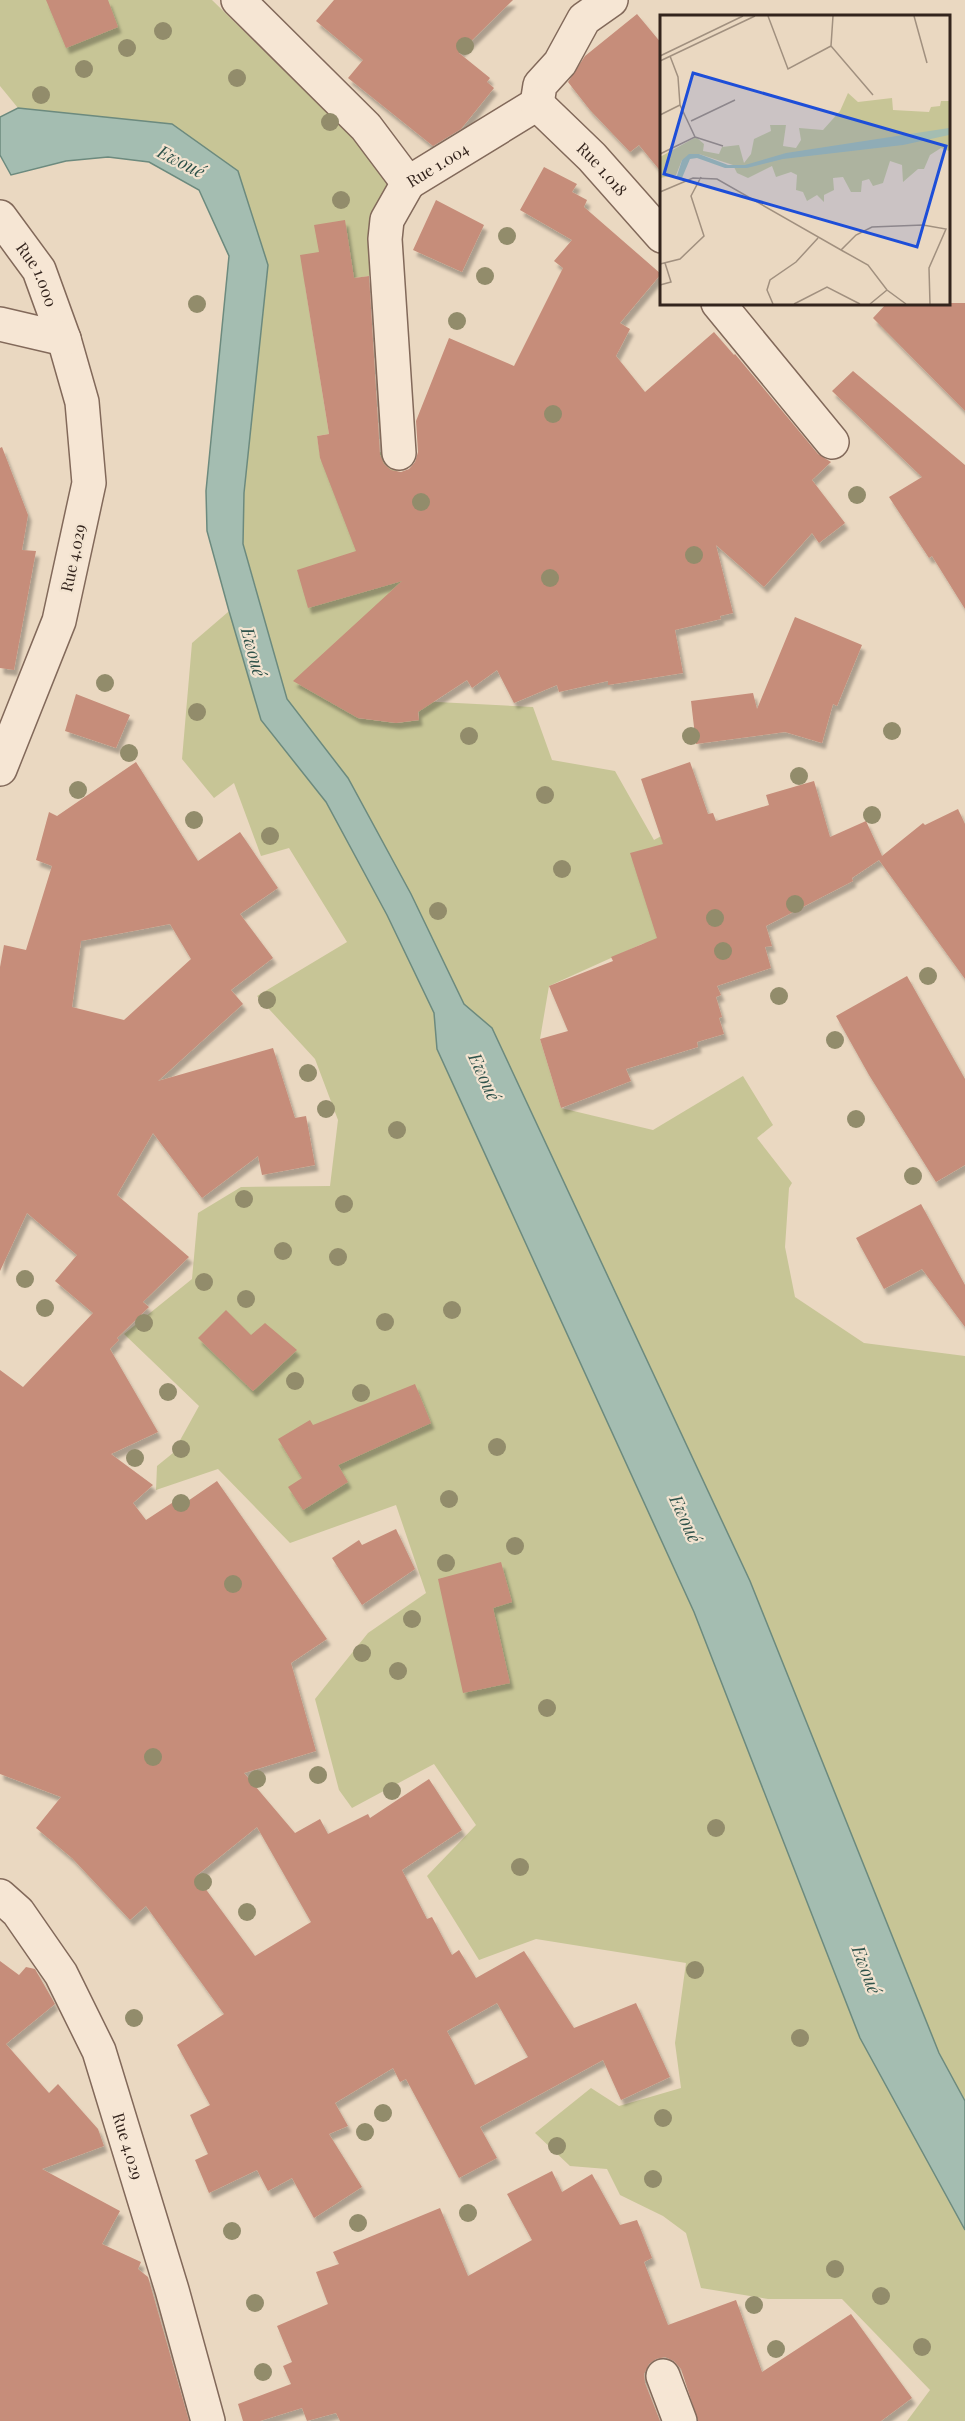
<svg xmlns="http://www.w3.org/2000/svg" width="965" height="2421" viewBox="0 0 965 2421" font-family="'Playfair Display',serif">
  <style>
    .green { fill: #c7c596 }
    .water { fill: #a4bdb1; stroke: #6c8a7e; stroke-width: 1.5 }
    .building { fill: #c68d7a; fill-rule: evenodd; filter: url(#shadow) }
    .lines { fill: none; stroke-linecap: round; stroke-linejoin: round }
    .minor-casing { stroke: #82695a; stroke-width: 36 }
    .minor { stroke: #f6e6d4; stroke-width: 33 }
    .tree { fill: #928c6b }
    .labels { text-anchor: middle; stroke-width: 4.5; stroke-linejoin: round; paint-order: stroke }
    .street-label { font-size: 16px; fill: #33241d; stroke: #f2e3d0 }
    .water-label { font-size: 18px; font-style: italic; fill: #2e524a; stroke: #f2e3d0 }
    .inset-road { fill: none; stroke: #a1907f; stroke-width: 1.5 }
    .view { fill: #1d4ed8; fill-opacity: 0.15; stroke: #1d4ed8; stroke-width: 3 }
    .inset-edge { fill: none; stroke: #33241d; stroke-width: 3 }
  </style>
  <defs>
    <filter id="shadow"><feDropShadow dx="3.5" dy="6" stdDeviation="1.5" flood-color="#0004"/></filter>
  </defs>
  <rect width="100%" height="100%" fill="#ead8c1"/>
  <path class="green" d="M0 0H212L412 195 369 276 305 285 329 434 317 436 321 461 388 451 424 529 358 718 396 723 419 720 418 701 533 707 552 760 615 771 654 840 698 816 729 925 642 944 549 986 540 1039 561 1108 653 1130 743 1076 773 1125 757 1138 792 1183 789 1188 785 1247 795 1297 864 1343 965 1356V2421H907L930 2390 842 2299H768L701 2288 686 2233 663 2216 620 2195 607 2169 570 2166 535 2133 591 2088 619 2106 681 2088 675 2043 686 1963 536 1939 479 1960 427 1876 476 1825 434 1764 352 1808 339 1790 315 1699 368 1633 426 1593 396 1505 290 1543 218 1469 156 1490 157 1466 173 1453 199 1406 124 1334 192 1279 198 1213 241 1187 330 1186 338 1120 315 1059 257 996 347 942 289 848 261 856 234 783 214 798 182 759 192 643 256 588 243 544 244 493 268 265 172 124 18 108 0 86Z"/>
  <path class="water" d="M18 108 172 124 238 171 268 265 244 493 243 544 287 699 348 778 411 894 464 1004 492 1028 750 1581 939 2053 965 2101V2230L860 2038 694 1612 437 1049 434 1013 387 915 326 802 261 720 229 611 207 531 206 491 229 256 199 190 149 162 108 157 66 161 11 175 0 155V117Z"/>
  <path class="building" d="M46 0H108L118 27 66 48Z
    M334 0H513L459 53 490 78 487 82 494 88 461 129 433 146 348 78 363 60 316 21Z
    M637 14 662 44V173L639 145 630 152 590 110 568 82 585 56Z
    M544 167 577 184 572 192 587 200 584 207 661 274 620 323 630 329 616 356 645 392 714 332 734 355 735 354 818 454 831 462 812 480 845 523 819 543 812 533 764 587 716 545 733 613 720 616 721 619 675 630 683 673 608 685V681L559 692 557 685 514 703 497 670 472 688 467 680 418 712 419 720 396 723 358 718 293 681 402 581 308 608 297 570 356 551 320 458 317 436 329 434 300 255 319 252 314 225 345 220 354 278 369 276 380 455 384 464 391 470 401 472 409 469 415 462 418 452 416 421 449 338 514 366 563 268 554 261 572 240 520 210Z
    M436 200 484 225 462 272 413 250Z
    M887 303H965V411L873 318Z
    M853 371 965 465V609L932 556 929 558 889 497 922 477 832 391Z
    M2 447 28 515 22 550 36 551 14 670 0 668V448Z
    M795 617 862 645 837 706 833 704 822 743 785 732 696 744 691 701 753 693 757 709Z
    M76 694 130 715 116 748 65 731Z
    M136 762 198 861 240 832 278 888 240 914 273 958 231 990 243 1004 158 1081 273 1048 295 1118 306 1116 315 1165 262 1175 258 1156 202 1198 153 1133 117 1195 189 1257 143 1302 149 1307 117 1338 119 1340 110 1349 158 1432 111 1454 153 1485 133 1503 146 1520 175 1501 182 1505 217 1481 327 1639 291 1663 316 1751 244 1773 295 1833 320 1819 328 1834 368 1814 370 1818 429 1779 462 1830 402 1870 427 1919 432 1917 452 1955 459 1950 476 1978 524 1951 574 2028 636 2003 670 2077 621 2100 603 2060 480 2127 497 2158 459 2178 406 2079 400 2082 393 2068 335 2103 348 2126 329 2134 362 2187 314 2218 292 2178 268 2191 257 2170 209 2193 195 2160 208 2154 190 2115 210 2105 177 2045 224 2014 146 1906 130 1920 72 1858 36 1828 61 1797 0 1774V1370L23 1387 93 1313 55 1281 77 1255 27 1213 0 1271V967L4 945 26 950 52 866 36 860 49 812 57 816ZM170 924 191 959 124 1020 72 1007 81 941ZM257 1827 311 1922 255 1956 196 1876ZM497 2003 528 2057 475 2085 447 2031Z
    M690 762 708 814 713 813 716 821 769 805 766 795 814 781 830 837 866 821 882 856 923 823 925 825 958 809 965 824V979L879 860 852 878 853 881 766 926 772 946 765 947 771 968 717 986 721 995 716 997 722 1017 719 1018 724 1034 697 1042 698 1047 626 1069 631 1081 561 1108 540 1039 568 1031 549 986 613 961 611 957 657 938 630 853 663 844 641 779Z
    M907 976 965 1079V1165L936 1182 869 1075 836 1016Z
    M921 1204 965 1285V1327L922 1269 884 1289 856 1238Z
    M226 1310 251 1335 265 1323 297 1350 253 1391 198 1338Z
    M415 1384 431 1423 338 1465 348 1482 303 1510 288 1487 302 1478 278 1439 310 1420 313 1425Z
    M396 1529 415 1569 362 1605 332 1558 359 1540 362 1545Z
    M501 1562 512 1602 493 1608 510 1683 463 1693 438 1579Z
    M0 1961 19 1975 26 1967 35 1969 55 2004 6 2044 49 2093 58 2084 98 2129 104 2146 42 2169 120 2211 102 2244 141 2262 138 2269 148 2277 189 2421H0Z
    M552 2171 562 2192 592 2174 620 2225 637 2220 652 2258 644 2262 668 2325 736 2300 762 2372 851 2314 912 2398 881 2421H698L681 2369 674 2361 665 2357 656 2359 649 2364 644 2374 645 2383 660 2421H340L336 2413 307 2421 302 2408 260 2421H243L238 2404 291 2384 283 2366 292 2362 277 2326 328 2304 316 2272 339 2264 333 2252 440 2208 468 2276 532 2240 507 2194Z"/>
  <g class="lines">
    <g class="minor-casing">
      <g id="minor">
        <path id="s1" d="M238 0 366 127 408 183 537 104 540 85 560 63 584 19 611 0"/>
        <path id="s2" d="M537 104 592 157 662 236"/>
        <path id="s3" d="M0 217 39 270 64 339 82 402 89 483 59 621 0 769"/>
        <path d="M718 303 832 442"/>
        <path d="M0 324 64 339"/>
        <path d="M399 453 385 239 387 220 408 183"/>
        <path id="s4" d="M0 1896 18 1912 61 1974 99 2051 172 2290 208 2421"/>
        <path d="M663 2376 680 2421"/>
      </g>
    </g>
    <use href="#minor" class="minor"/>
  </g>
  <g class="tree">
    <circle cx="163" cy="31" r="9"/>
    <circle cx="465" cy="46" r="9"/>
    <circle cx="127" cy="48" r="9"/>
    <circle cx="84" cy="69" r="9"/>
    <circle cx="237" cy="78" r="9"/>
    <circle cx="41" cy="95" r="9"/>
    <circle cx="330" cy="122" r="9"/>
    <circle cx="341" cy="200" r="9"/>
    <circle cx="507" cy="236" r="9"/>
    <circle cx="485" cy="276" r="9"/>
    <circle cx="197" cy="304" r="9"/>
    <circle cx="457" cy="321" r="9"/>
    <circle cx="553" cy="414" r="9"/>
    <circle cx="857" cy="495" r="9"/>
    <circle cx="421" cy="502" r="9"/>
    <circle cx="694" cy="555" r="9"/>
    <circle cx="550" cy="578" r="9"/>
    <circle cx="105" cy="683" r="9"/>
    <circle cx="197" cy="712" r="9"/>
    <circle cx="892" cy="731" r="9"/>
    <circle cx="469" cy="736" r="9"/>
    <circle cx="691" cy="736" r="9"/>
    <circle cx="129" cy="753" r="9"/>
    <circle cx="799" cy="776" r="9"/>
    <circle cx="78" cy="790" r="9"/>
    <circle cx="545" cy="795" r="9"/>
    <circle cx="872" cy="815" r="9"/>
    <circle cx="194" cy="820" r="9"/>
    <circle cx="270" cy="836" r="9"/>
    <circle cx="562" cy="869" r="9"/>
    <circle cx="795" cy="904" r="9"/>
    <circle cx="438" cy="911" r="9"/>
    <circle cx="715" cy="918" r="9"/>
    <circle cx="723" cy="951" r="9"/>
    <circle cx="928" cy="976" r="9"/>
    <circle cx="779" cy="996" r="9"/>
    <circle cx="267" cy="1000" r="9"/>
    <circle cx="835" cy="1040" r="9"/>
    <circle cx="308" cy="1073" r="9"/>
    <circle cx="326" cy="1109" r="9"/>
    <circle cx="856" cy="1119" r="9"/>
    <circle cx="397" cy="1130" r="9"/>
    <circle cx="913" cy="1176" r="9"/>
    <circle cx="244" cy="1199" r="9"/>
    <circle cx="344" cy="1204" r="9"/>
    <circle cx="283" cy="1251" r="9"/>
    <circle cx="338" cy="1257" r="9"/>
    <circle cx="25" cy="1279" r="9"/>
    <circle cx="204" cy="1282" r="9"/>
    <circle cx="246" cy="1299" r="9"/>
    <circle cx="45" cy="1308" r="9"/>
    <circle cx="452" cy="1310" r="9"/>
    <circle cx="385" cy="1322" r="9"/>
    <circle cx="144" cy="1323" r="9"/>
    <circle cx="295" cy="1381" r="9"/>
    <circle cx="168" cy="1392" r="9"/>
    <circle cx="361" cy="1393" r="9"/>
    <circle cx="497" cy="1447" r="9"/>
    <circle cx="181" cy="1449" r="9"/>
    <circle cx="135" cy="1458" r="9"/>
    <circle cx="449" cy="1499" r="9"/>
    <circle cx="181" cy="1503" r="9"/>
    <circle cx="515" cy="1546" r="9"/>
    <circle cx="446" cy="1563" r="9"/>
    <circle cx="233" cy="1584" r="9"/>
    <circle cx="412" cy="1619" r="9"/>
    <circle cx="362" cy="1653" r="9"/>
    <circle cx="398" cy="1671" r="9"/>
    <circle cx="547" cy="1708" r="9"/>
    <circle cx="153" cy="1757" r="9"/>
    <circle cx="318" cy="1775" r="9"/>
    <circle cx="257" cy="1779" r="9"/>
    <circle cx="392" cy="1791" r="9"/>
    <circle cx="716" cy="1828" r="9"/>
    <circle cx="520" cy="1867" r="9"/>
    <circle cx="203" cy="1882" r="9"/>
    <circle cx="247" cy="1912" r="9"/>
    <circle cx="695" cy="1970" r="9"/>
    <circle cx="134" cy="2018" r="9"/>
    <circle cx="800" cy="2038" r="9"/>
    <circle cx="383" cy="2113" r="9"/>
    <circle cx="663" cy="2118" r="9"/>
    <circle cx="365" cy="2132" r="9"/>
    <circle cx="557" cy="2146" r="9"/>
    <circle cx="653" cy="2179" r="9"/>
    <circle cx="468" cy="2213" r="9"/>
    <circle cx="358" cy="2223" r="9"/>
    <circle cx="232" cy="2231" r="9"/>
    <circle cx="835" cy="2269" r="9"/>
    <circle cx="881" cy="2296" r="9"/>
    <circle cx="255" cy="2303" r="9"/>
    <circle cx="754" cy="2305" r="9"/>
    <circle cx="922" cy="2347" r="9"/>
    <circle cx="776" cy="2349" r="9"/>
    <circle cx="263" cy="2372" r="9"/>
  </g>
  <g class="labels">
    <g class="street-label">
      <text dy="6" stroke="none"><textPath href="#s1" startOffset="285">Rue 1.004</textPath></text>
      <text dy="6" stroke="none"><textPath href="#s2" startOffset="92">Rue 1.018</textPath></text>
      <text dy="6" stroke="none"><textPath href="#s3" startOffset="69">Rue 1.000</textPath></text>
      <text transform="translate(73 558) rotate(-78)" y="6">Rue 4.029</text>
      <text dy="6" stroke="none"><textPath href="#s4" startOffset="285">Rue 4.029</textPath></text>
    </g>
    <g class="water-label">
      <text transform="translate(181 162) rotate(27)" y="6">Ewoué</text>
      <text transform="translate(253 652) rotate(75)" y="6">Ewoué</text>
      <text transform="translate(484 1077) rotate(65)" y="6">Ewoué</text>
      <text transform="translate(685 1519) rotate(65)" y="6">Ewoué</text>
      <text transform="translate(866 1970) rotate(69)" y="6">Ewoué</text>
    </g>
  </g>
  <g transform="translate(660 15)">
    <rect width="290" height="290" fill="#ead8c1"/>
    <path d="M188 78 198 87 232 83 233 95 269 97 271 92 280 91 281 86H289V136L281 133 270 140 264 154H258L243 167 242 150 230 146 223 168 213 171 209 164 202 166 201 177H191L183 162 173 163 174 175 164 180V187L157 180 147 186 143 177 136 175 137 160 131 157 116 162 112 151 88 163 77 158 73 150 39 139 22 145 16 160 0 163V142L36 122 44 129 43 136 59 139 62 132 79 130 84 148 91 139 94 124 111 116 110 110H126L123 131 136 133 141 125 139 113 163 115 180 96Z" fill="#c7c596"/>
    <path d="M289 113V120L243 130 123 144 87 153H65L37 143 30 144 22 163 16 164 22 145 29 139H39L68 150H85L126 138Z" fill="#a4bdb1"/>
    <path class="inset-road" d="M108 1 128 54 171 31M173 1 171 31 213 80M254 1 267 48M0 41 83 1M0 46 95 1M0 100 20 90 18 62 10 41M31 106 75 85M35 122 63 131M0 139 35 122 20 90M0 177 33 163 57 164 181 235 196 220 212 212 263 210 286 214 269 253 270 289M181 235 208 250 227 275 246 289M0 249 20 244 44 221 31 181 41 162M0 270 11 267 5 248M113 289 107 275 110 265 136 247 158 223M134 289 167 272 200 289M210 289 227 275"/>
    <path class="view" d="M33 58 286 131 257 232 4 159Z"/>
    <rect width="290" height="290" class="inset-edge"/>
  </g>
</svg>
